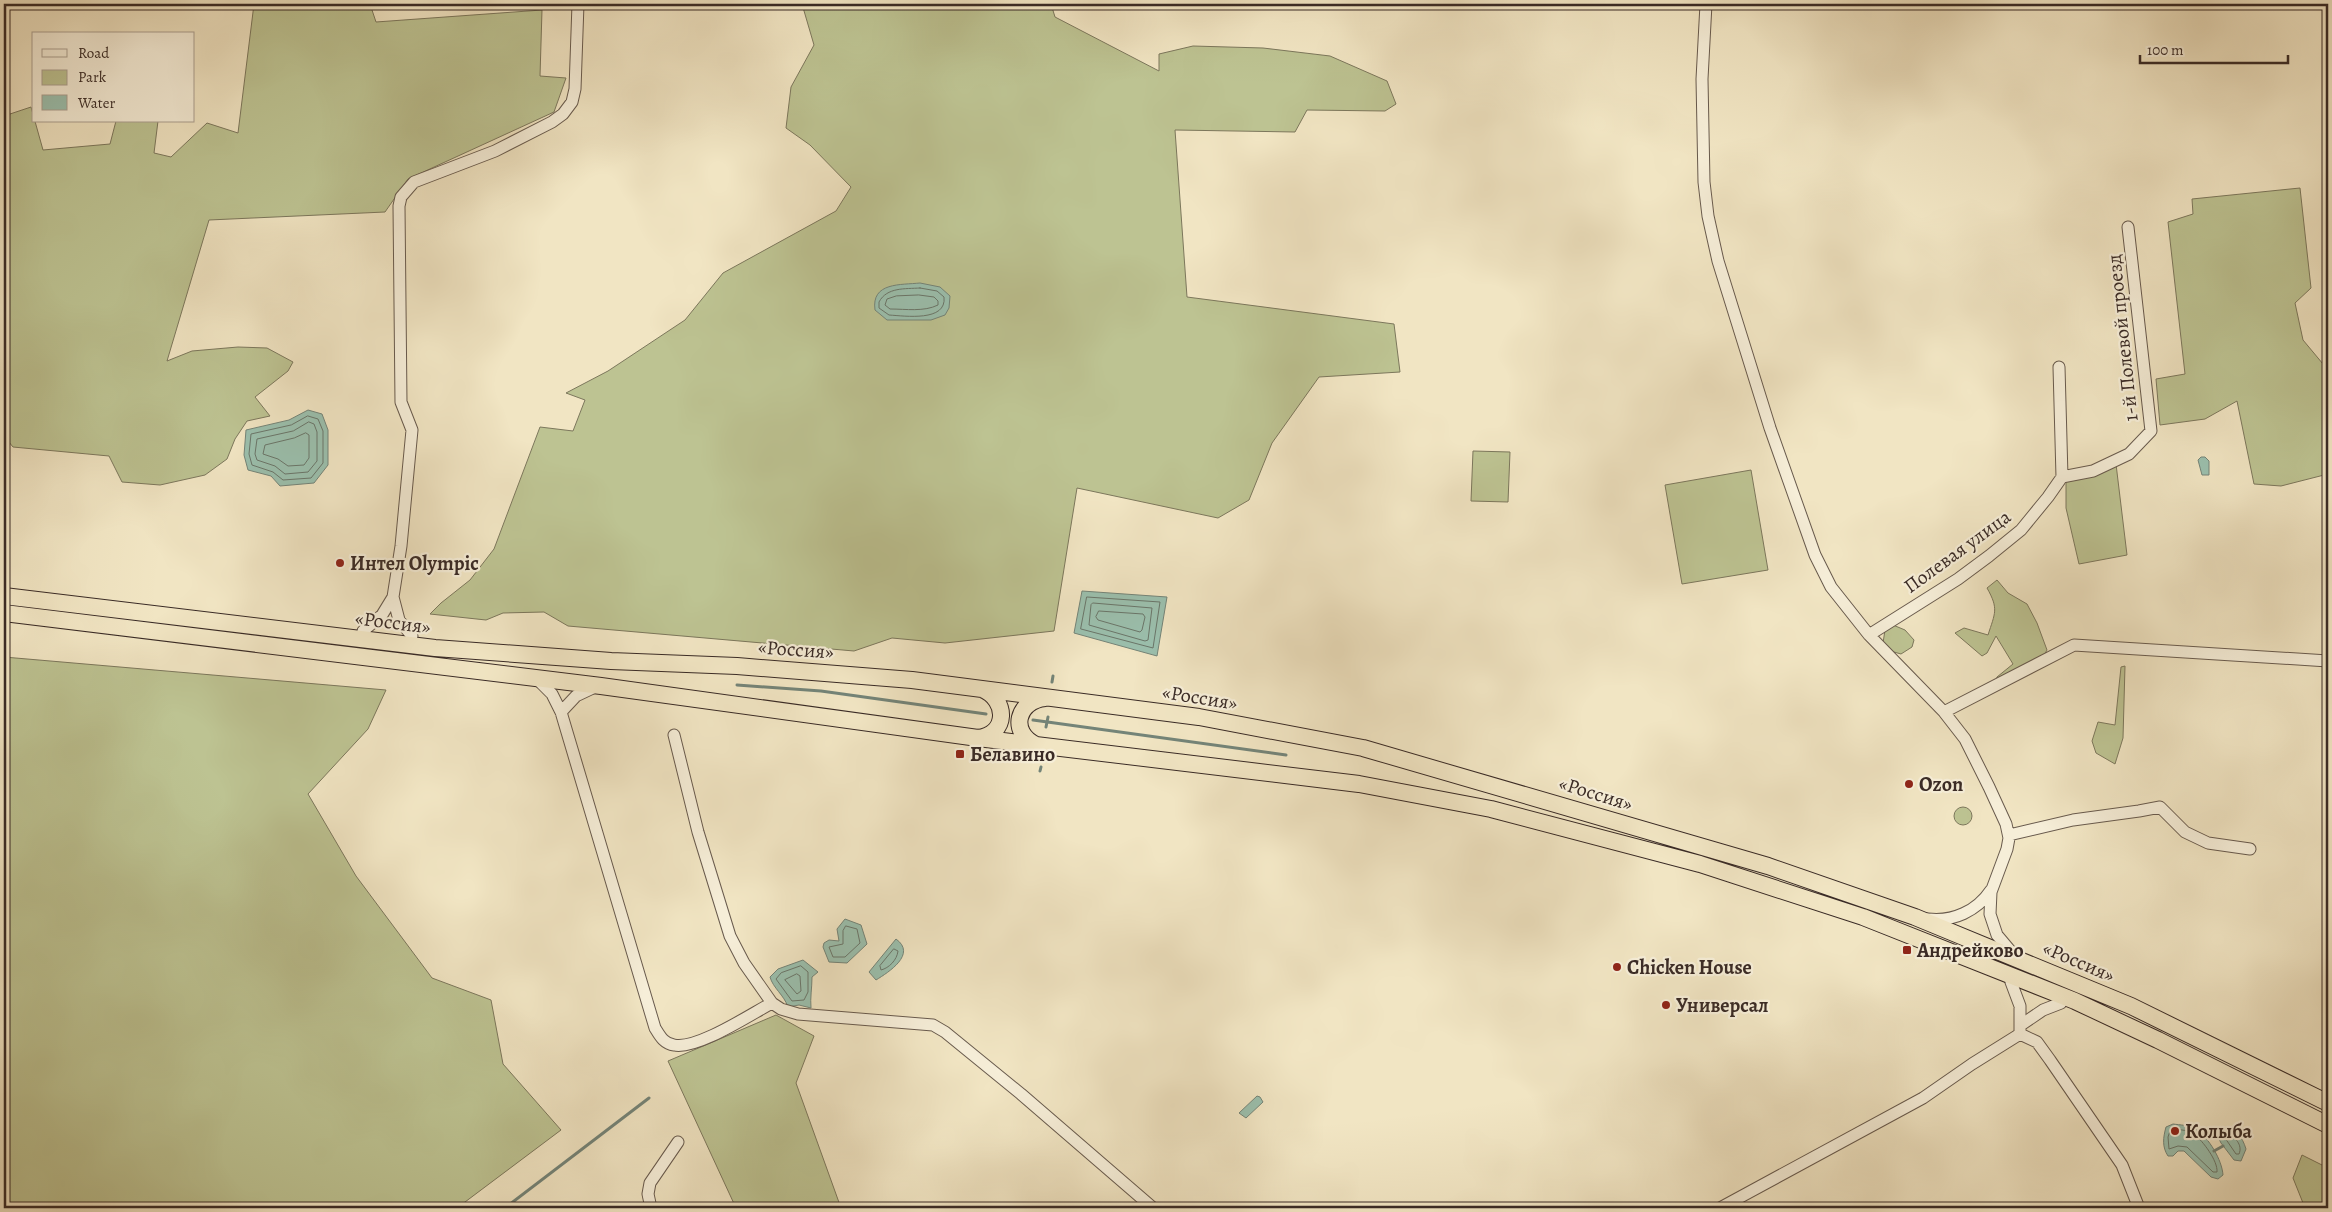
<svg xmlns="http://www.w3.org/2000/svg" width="2332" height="1212" viewBox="0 0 2332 1212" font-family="Alegreya,serif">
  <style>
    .green { fill: #bdc392; stroke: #7c775c }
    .water { fill: #9bc0ae; stroke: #748478 }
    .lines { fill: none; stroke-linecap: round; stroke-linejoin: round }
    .shore { stroke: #6a766a; stroke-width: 1 }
    .stream { stroke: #748478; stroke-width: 3 }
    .minor-casing { stroke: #685a4d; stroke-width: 13 }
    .highway-casing { stroke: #3a2b26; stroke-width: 18 }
    .minor { stroke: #f6eed8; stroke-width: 11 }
    .highway { stroke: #f1e5c3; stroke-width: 16 }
    .poi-dot { fill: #8f2418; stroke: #f6eed8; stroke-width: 2 }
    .labels { text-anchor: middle; stroke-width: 4.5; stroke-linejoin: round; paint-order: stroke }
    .street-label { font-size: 20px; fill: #3a2b26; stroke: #f6eed8 }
    .poi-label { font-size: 20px; font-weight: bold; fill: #3a2b26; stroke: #f6eed8; text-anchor: start }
  </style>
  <rect width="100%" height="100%" fill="#f1e5c3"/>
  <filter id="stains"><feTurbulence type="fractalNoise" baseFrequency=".004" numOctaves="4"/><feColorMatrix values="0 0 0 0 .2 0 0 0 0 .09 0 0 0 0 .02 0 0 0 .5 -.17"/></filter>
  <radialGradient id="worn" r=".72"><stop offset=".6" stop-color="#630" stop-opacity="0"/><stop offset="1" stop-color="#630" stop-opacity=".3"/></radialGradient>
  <path class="green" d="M254 4H370L376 22 542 10 540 76 566 78 554 112 408 179 385 212 209 220 167 361 192 351 238 347 267 348 293 362 288 371 255 397 270 416 247 421 235 439 227 459 205 475 160 485 122 482 109 456 13 447 4 436V116L31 107 43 150 110 144 116 121H158L154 153 171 157 207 123 238 133Z
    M802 4H1051L1055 17 1159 71V54L1193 46 1263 48 1330 56 1387 81 1396 104 1385 111 1307 110 1295 132 1175 130 1187 297 1394 324 1400 372 1319 377 1272 443 1249 500 1218 518 1077 488 1054 631 945 643 892 638 854 651 568 626 544 612 503 613 486 620 430 614 441 603 470 580 494 549 540 427 573 431 585 400 566 393 608 371 685 320 723 273 836 211 851 187 810 145 786 128 791 87 814 45Z
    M2300 188 2311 288 2295 303 2303 340 2328 370V474L2281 486 2254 484 2237 401 2205 419 2160 425 2156 379 2185 374 2168 222 2193 214 2192 199Z
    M1473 451 1510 452 1508 502 1471 501Z
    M2116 464 2127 555 2079 564 2066 508V480Z
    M1751 470 1768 570 1682 584 1665 485Z
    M1997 580 2008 593 2027 604 2037 623 2047 650 2043 657 1996 681 1997 677 2013 664 1996 636 1987 653 1982 656 1955 633 1964 628 1988 635C1995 613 1999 609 1987 588Z
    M1893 625 1905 630 1914 640 1912 647 1901 654 1894 652 1883 643 1885 630Z
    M4 657 386 690 368 729 308 794 356 876 432 978 491 1000 503 1064 561 1130 457 1208H4Z
    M2125 666 2123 738 2115 764 2096 753 2092 741 2098 722 2115 725 2121 667Z
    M1954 816a9 9 0 1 1 18 0a9 9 0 1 1-18 0Z
    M776 1015 814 1036 796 1083 841 1208H736L668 1061Z
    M2302 1155 2328 1168V1208H2305L2293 1178Z"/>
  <path class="water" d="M920 283 940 287 950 296 949 308 945 315 931 320H887L875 310C871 282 901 285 920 283Z
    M308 410 322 414 328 430V465L314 483 280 486 271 476 248 470 244 455 246 430 289 420Z
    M2201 457H2205L2209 461V475H2202L2198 460Z
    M1082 591 1167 597 1157 656 1074 633Z
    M845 919 861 925 867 944 847 963 829 962 823 947 824 943 829 940 839 941 837 929Z
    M896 939C917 954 889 972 876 980L869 972Z
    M803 960 818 972 812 977C812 988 810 998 811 1008L799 1005 788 1007C784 995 773 988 770 977L778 969Z
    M1257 1096 1260 1097 1263 1102 1246 1118 1239 1113Z
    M2173 1124C2180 1125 2189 1125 2196 1129 2209 1138 2222 1160 2223 1175L2218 1179 2211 1177 2184 1151H2178L2173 1156H2168C2162 1147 2163 1138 2166 1127Z
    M2222 1127C2236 1129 2242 1136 2246 1149L2241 1161 2234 1160 2221 1143 2217 1135Z"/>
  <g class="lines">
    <path class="shore" d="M920 288 937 291 944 297C947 322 905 316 889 315L879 308V302C887 287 905 289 920 288Z
      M919 295 934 297 938 301V305C924 312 906 309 890 309L885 305 887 299 896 296Z
      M308 416 318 419 323 431V463L311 478 283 480 273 472 252 465 249 454 251 434 291 425Z
      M309 422 314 424 317 432V461L308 472 285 474 275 466 257 460 255 454 257 439 293 431Z
      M306 433 309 435V458L304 465 288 466 278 459 263 454 265 445 294 438Z
      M1087 597 1160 602 1153 648 1081 629Z
      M1093 603 1152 608 1148 640 1145 641 1089 625 1091 605Z
      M1099 611 1143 614 1145 617 1142 630 1140 632 1098 620 1096 617Z
      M846 926 857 929 860 943 845 957H833L829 947 843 944V931Z
      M894 949 898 951C897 960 889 968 881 970L880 966Z
      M801 966 808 972V992L804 1000 792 1001 776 979 781 973Z
      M797 974 800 976 801 991 797 994 785 980Z
      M2174 1129C2181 1130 2188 1130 2194 1134 2203 1141 2218 1161 2217 1172H2213L2187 1147 2178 1146 2169 1149 2168 1137 2170 1131Z
      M2226 1133C2235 1136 2243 1145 2239 1154H2236L2223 1135Z"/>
    <path class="stream" d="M1052 682 1053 676
      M737 685 821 691 986 714
      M1033 720 1286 755
      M1046 727 1048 717
      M1040 771 1041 767
      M2214 1151 2223 1146
      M505 1208 649 1098"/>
    <g class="minor-casing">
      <path id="minor" d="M1706 4 1702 79 1704 182 1708 216 1718 261 1770 428 1815 555 1831 587 1869 635 1944 712 1965 739 1989 787 2006 824 2009 838 2007 849 1991 892 1990 914 1997 935 2013 954
        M2062 477 2093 471 2129 454 2151 431 2128 227
        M393 597 399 620 412 636
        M363 631 382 615 393 597 401 546 412 430 401 402 399 206 401 197 414 182 495 151 552 122 563 114 572 102 575 89 578 4
        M1869 635 1958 579 1989 556 2021 530 2048 497 2062 477 2059 367
        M536 678 552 694 561 712 655 1028C660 1036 664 1044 674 1045 697 1050 751 1014 772 1003
        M561 712 576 696 595 687
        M1944 712 2074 645 2328 661
        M674 735 698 832 730 936 744 963 772 1003 781 1009 798 1014 933 1025 945 1032 1021 1094 1153 1208
        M2009 835 2073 820 2139 811 2160 807 2185 832 2208 843 2250 849
        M1928 919C1953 922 1977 911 1991 890
        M2021 1025 2043 1010 2061 1003
        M2020 1034 2037 1042 2050 1060 2122 1165 2139 1208
        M651 1208 648 1194 650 1183 678 1142
        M1720 1208 1923 1098 1972 1064 2020 1034V1006L2011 982"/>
    </g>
    <g class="highway-casing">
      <path id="highway" d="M4 596 435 648 611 661 737 666 912 680 1199 717 1363 748 1768 866 1915 917 2131 1006 2328 1103
        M4 613 601 686 978 738 1359 784 1491 809 1700 864 1863 917 2075 1001 2158 1040 2328 1125
        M978 738C1008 734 1008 700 982 689
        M1036 745C1009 732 1017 701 1045 698"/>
    </g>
    <use href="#minor" class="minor"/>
    <use href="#highway" class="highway"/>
  </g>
  <g class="poi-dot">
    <circle cx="340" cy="563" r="5"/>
    <rect x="955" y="749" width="10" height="10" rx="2.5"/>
    <circle cx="1909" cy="784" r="5"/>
    <rect x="1902" y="945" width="10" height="10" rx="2.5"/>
    <circle cx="1617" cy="967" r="5"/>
    <circle cx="1666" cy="1005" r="5"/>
    <circle cx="2175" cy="1131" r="5"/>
  </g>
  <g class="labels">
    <g class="street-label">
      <text transform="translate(2122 338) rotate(-96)" y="7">1-й Полевой проезд</text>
      <text transform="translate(1957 551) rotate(-36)" y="7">Полевая улица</text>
      <text transform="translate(393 622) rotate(7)" y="7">«Россия»</text>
      <text transform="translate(796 649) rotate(4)" y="7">«Россия»</text>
      <text transform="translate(1200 697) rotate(9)" y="7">«Россия»</text>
      <text transform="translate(1596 793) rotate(17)" y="7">«Россия»</text>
      <text transform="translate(2079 961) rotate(23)" y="7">«Россия»</text>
    </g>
    <g class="poi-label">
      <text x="350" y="570">Интел Olympic</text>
      <text x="970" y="761">Белавино</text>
      <text x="1919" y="791">Ozon</text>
      <text x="1917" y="957">Андрейково</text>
      <text x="1627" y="974">Chicken House</text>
      <text x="1676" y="1012">Универсал</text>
      <text x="2185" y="1138">Колыба</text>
    </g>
  </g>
  <rect width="2332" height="1212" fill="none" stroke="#f1e5c3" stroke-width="20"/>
  <rect x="5" y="5" width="2322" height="1202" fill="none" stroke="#3a2b26" stroke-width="2.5"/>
  <rect x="10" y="10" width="2312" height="1192" fill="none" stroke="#3a2b26"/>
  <rect x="32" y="32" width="162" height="90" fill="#f6eed8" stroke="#aba091"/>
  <rect x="42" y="49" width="25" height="8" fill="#f6eed8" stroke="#aba091"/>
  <text x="78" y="58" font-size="15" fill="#3a2b26">Road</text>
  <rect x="42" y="70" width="25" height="15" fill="#bdc392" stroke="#aba091"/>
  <text x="78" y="82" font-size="15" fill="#3a2b26">Park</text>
  <rect x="42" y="95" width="25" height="15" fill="#9bc0ae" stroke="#aba091"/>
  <text x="78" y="108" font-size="15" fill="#3a2b26">Water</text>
  <path d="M2140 55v8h148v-8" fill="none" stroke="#3a2b26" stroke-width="2.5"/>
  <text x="2147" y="55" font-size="15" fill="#3a2b26" stroke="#f6eed8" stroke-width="4" paint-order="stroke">100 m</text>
  <rect width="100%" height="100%" filter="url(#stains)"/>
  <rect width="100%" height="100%" fill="url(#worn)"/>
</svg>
